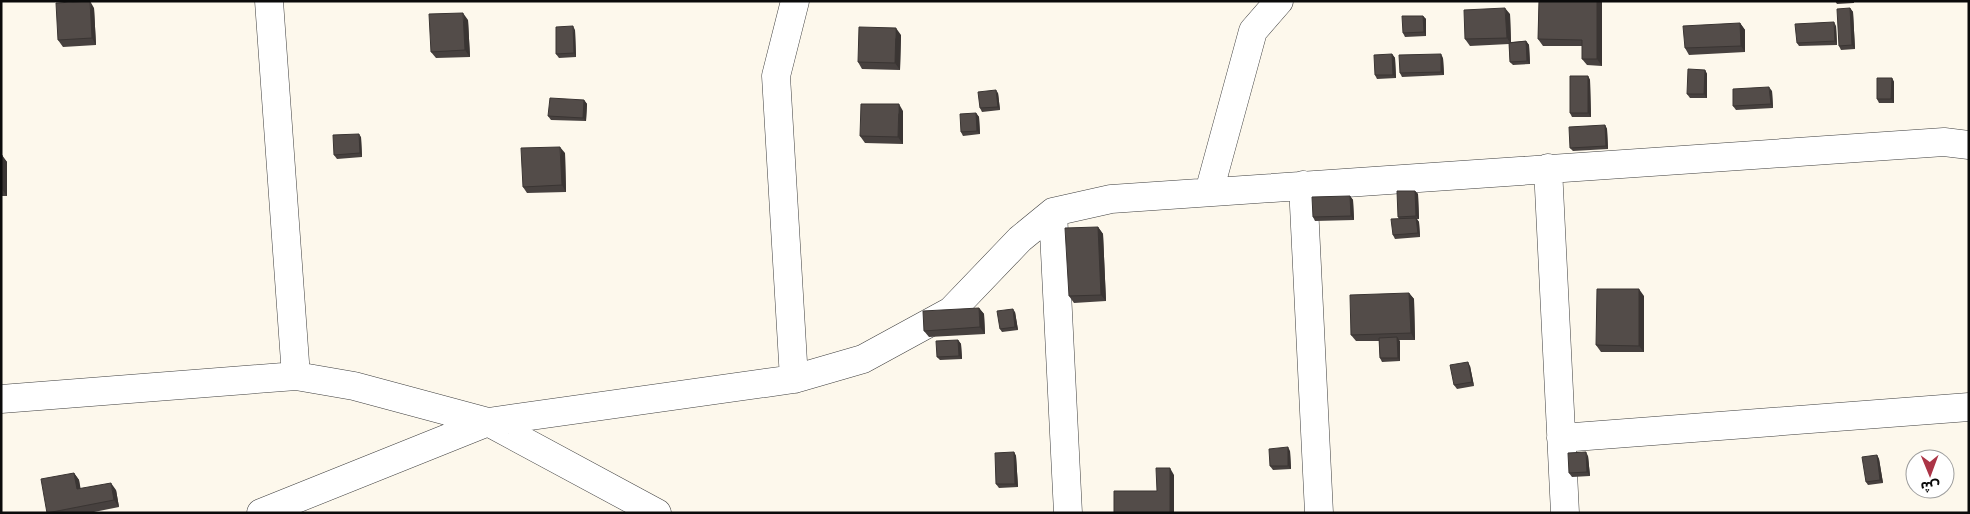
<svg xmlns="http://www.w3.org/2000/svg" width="1970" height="514" viewBox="0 0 1970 514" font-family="'IBM Plex Serif','Noto Sans Arabic',serif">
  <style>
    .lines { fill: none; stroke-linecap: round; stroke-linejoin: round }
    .street-casing { stroke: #3e3e3e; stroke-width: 29 }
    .street { stroke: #fff; stroke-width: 28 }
    .wall { fill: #47413f }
    .shaded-wall { fill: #3a3533 }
    .building { fill: #534c49; stroke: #3a3533 }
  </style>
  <rect width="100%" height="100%" fill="#fdf8ec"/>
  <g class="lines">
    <g class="street-casing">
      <path id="street" d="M269 1 296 376
        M1548 168 1565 513
        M1303 185 1319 513
        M1209 192 1253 31 1279 1
        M1053 212 1068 513
        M794 379 776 76 795 1
        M1 399 296 376 354 386 488 422 657 513
        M1561 438 1969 407
        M261 513 488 422 794 379 863 359 951 311 1020 239 1053 212 1111 199 1944 142 1969 145"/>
    </g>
    <use href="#street" class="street"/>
  </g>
  <path class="wall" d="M1539 1H1602V66L1587 65 1582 59V46H1543L1538 39Z
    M1835 1H1854V3L1837 4Z
    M94 8 96 45 63 47 58 40Z
    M1850 8 1853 12 1855 49 1841 50 1839 46Z
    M1510 14 1511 42 1526 41 1529 45 1530 64 1513 65 1510 62 1509 44 1470 46 1465 39Z
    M1423 16 1426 19V36L1405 37 1403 33Z
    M468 20 470 57 436 58 431 52Z
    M1740 23 1745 30V52L1689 55 1685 48Z
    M1836 26 1837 45 1799 46 1797 43Z
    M575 30 576 57 559 58 556 54Z
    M901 35 900 70 862 69 858 62Z
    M1392 54 1395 58 1396 78 1377 79 1375 75Z
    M1443 58 1444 75 1402 77 1400 73Z
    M1705 70 1707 74V98H1690L1687 94Z
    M1588 76 1590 80 1591 117H1572L1570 113Z
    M1892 78 1894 82V103H1879L1877 99Z
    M1772 91 1773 108 1736 110 1733 106Z
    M998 93 1000 110 982 112 980 108Z
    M584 100 587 104 586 121 551 120 548 116Z
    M903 111V144L865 143 860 136Z
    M976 113 979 117 980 134 963 136 961 132Z
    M1605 125 1607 129 1608 149 1573 151 1570 148Z
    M361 137 362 157 337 159 334 155Z
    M565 153 566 192 527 193 523 187Z
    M1 155 7 162V196H1Z
    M1415 191 1418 194 1419 219H1417L1419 222 1420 237 1395 239 1393 235 1399 219 1398 217Z
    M1350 196 1353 200 1354 220 1315 221 1313 217Z
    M1098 227 1103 234 1106 301 1074 303 1069 296Z
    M1409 293 1414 299 1415 340H1399L1400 361 1382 362 1380 358 1379 341H1356L1351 335Z
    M1644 296V352H1601L1596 345Z
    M979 308 984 314 985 334 929 337 924 331Z
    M1015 312 1018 330 1002 332 1000 329Z
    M958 340 961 344 962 359 940 360 937 357Z
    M1470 366 1474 386 1457 389 1454 385Z
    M1290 451 1291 469 1273 470 1270 466Z
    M1014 452 1016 456 1018 487 999 488 996 484Z
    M1877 455 1879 459 1883 483 1868 485 1866 482Z
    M1588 456 1590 476 1572 477 1569 473Z
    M74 473 79 480 80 489 116 490 119 507 89 513H47Z"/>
  <path class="shaded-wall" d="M90 1 94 8 96 45 92 38Z
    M1597 1H1602V66L1597 59Z
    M1505 8 1510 14 1511 44 1507 38Z
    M1850 8 1853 12 1855 49 1852 45Z
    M463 13 468 20 470 57 465 50Z
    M1423 16 1426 19V36L1424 32Z
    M1834 22 1836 26 1837 45 1835 41Z
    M1740 23 1745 30V52L1741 46Z
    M573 26 575 30 576 57 574 53Z
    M896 28 901 35 900 70 895 63Z
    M1526 41 1529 45 1530 64 1527 61Z
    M1392 54 1395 58 1396 78 1393 75Z
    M1441 54 1443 58 1444 75 1441 72Z
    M1705 70 1707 74V98L1704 94Z
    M1588 76 1590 80 1591 117 1588 113Z
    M1892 78 1894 82V103L1891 99Z
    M1769 87 1772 91 1773 108 1771 104Z
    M996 90 998 93 1000 110 998 107Z
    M584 100 587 104 586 121 583 118Z
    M899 104 903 111V144L898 137Z
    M976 113 979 117 980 134 977 131Z
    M1605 125 1607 129 1608 149 1606 146Z
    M359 134 361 137 362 157 360 153Z
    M560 147 565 153 566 192 562 185Z
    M2 155 7 162V196L2 189Z
    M1415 191 1418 194 1419 219 1416 216Z
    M1350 196 1353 200 1354 220 1351 216Z
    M1416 218 1419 222 1420 237 1418 233Z
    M1098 227 1103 234 1106 301 1101 295Z
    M1639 289 1644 296V352L1639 346Z
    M1409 293 1414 299 1415 340 1411 333Z
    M979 308 984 314 985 334 980 327Z
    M1013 309 1015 312 1018 330 1015 327Z
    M1397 337 1400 341V361L1398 358Z
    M958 340 961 344 962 359 959 356Z
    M1468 362 1470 366 1474 386 1472 382Z
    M1288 447 1290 451 1291 469 1288 466Z
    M1014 452 1016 456 1018 487 1015 484Z
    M1586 452 1588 456 1590 476 1587 472Z
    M1877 455 1879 459 1883 483 1880 480Z
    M1170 468 1174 475V513H1170Z
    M74 473 79 480 82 496 77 489Z
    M111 483 116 490 119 507 114 500Z"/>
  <path class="building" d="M90 1 92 38 58 40 56 3Z
    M1539 1H1597V59H1582V40L1538 39Z
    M1505 8 1507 38 1465 39 1464 10Z
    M1850 8 1852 45 1839 46 1837 9Z
    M463 13 465 50 431 52 429 14Z
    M1402 16H1423L1424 32 1403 33Z
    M1834 22 1835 41 1797 43 1795 24Z
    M1740 23 1741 46 1685 48 1683 26Z
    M573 26 574 53 556 54V27Z
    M859 27 896 28 895 63 858 62Z
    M1526 41 1527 61 1510 62 1509 43Z
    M1392 54 1393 75H1375L1374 55Z
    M1441 54V72L1400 73 1399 55Z
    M1688 69 1705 70 1704 94H1687Z
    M1570 76H1588V113H1570Z
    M1877 78H1892L1891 99H1877Z
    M1769 87 1771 104 1733 106V89Z
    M996 90 998 107 980 108 978 92Z
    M550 98 584 100 583 118 548 116Z
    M861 104H899L898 137 860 136Z
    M976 113 977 131 961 132 960 114Z
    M1605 125 1606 146 1570 148 1569 127Z
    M359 134 360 153 334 155 333 135Z
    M560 147 562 185 523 187 521 148Z
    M1 155H2V189H1Z
    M1397 191H1415L1416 216 1398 217Z
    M1350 196 1351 216 1313 217 1312 197Z
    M1416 218 1418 233 1393 235 1391 219Z
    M1098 227 1101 295 1069 296 1065 228Z
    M1597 289H1639V346L1596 345Z
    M1409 293 1411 333 1351 335 1350 295Z
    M979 308 980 327 924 331 923 311Z
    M1013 309 1015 327 1000 329 997 311Z
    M1397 337 1398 358H1380L1379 338Z
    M958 340 959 356 937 357 936 341Z
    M1468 362 1472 382 1454 385 1450 365Z
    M1288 447V466H1270L1269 449Z
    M1014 452 1015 484H996L995 453Z
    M1586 452 1587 472 1569 473 1568 453Z
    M1877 455 1880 480 1866 482 1862 457Z
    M1156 468H1170V513H1114V491H1157Z
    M74 473 77 489 111 483 114 500 47 513 41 479Z"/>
  <rect width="1970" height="514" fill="none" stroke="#0b0b0b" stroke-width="5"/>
  <g transform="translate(1930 474) rotate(179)"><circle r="24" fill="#ffffff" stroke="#9d9d9d"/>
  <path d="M0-4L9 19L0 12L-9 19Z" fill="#ab3446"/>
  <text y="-8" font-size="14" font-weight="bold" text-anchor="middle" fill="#0b0b0b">ش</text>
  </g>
</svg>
